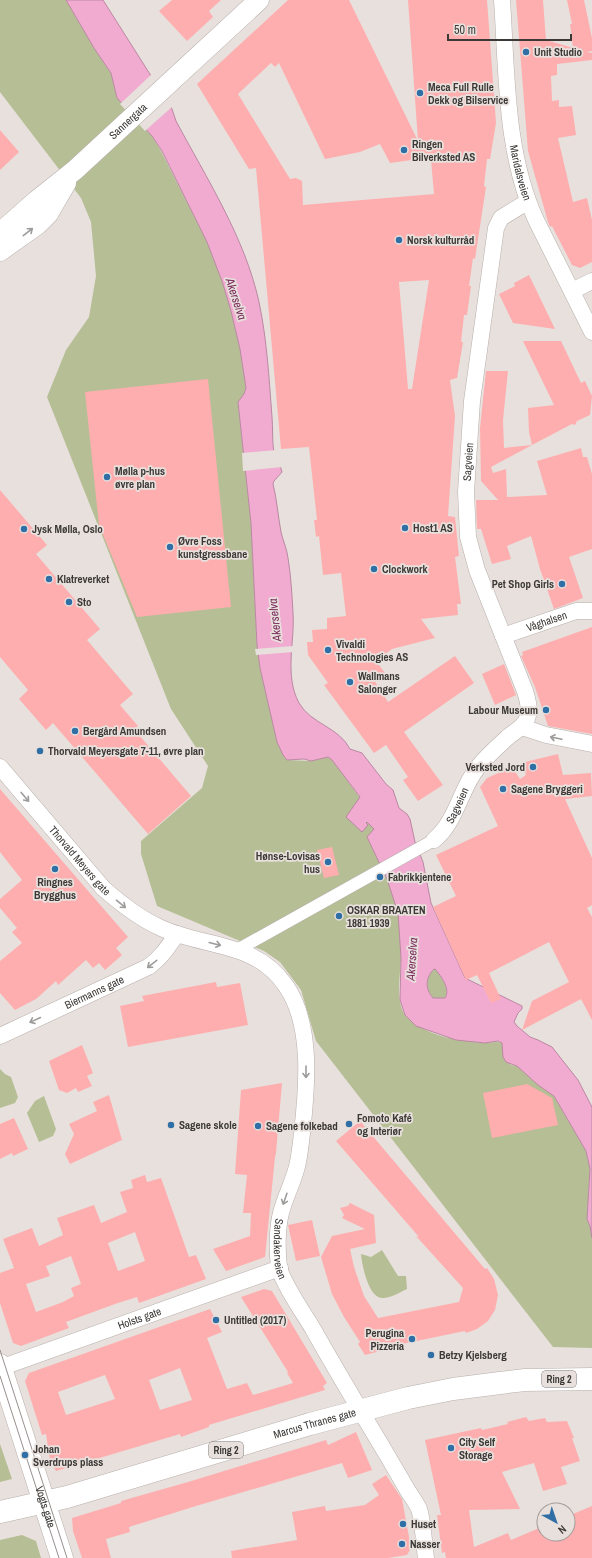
<svg xmlns="http://www.w3.org/2000/svg" width="592" height="1558" viewBox="0 0 592 1558" font-family="'Archivo Narrow',sans-serif">
  <style>
    .green { fill: #b6be95 }
    .water { fill: #f1abd1; stroke: #ba88a2; fill-rule: evenodd }
    .pier { fill: #e8e0dc }
    .building { fill: #feaeaf; fill-rule: evenodd }
    .lines { fill: none; stroke-linecap: round; stroke-linejoin: round }
    .pedestrian-casing { stroke: #b7afab; stroke-width: 13 }
    .minor-casing { stroke: #b7afab; stroke-width: 17 }
    .tertiary-casing { stroke: #b7afab; stroke-width: 21 }
    .secondary-casing { stroke: #b7afab; stroke-width: 23 }
    .primary-casing { stroke: #b7afab; stroke-width: 23 }
    .pedestrian { stroke: #fff; stroke-width: 12 }
    .minor { stroke: #fff; stroke-width: 16 }
    .tertiary { stroke: #fff; stroke-width: 20 }
    .secondary { stroke: #fff; stroke-width: 22 }
    .primary { stroke: #fff; stroke-width: 22 }
    .tram { stroke: #96908d; stroke-width: 1 }
    .oneway { stroke: #9d9c9a }
    .poi-dot { fill: #2f6fa5; stroke: #e8e0dc; stroke-width: 1.5 }
    .labels { text-anchor: middle; stroke-width: 3.5; stroke-linejoin: round; paint-order: stroke }
    .shield { fill: #e8e0dc; stroke: #6f6a68; stroke-width: 1 }
    .shield-label { font-size: 10px; font-weight: bold; fill: #3b3836 }
    .poi-label { font-size: 11px; font-weight: bold; fill: #3b3836; stroke: #e8e0dc; text-anchor: start }
    .street-label { font-size: 11px; fill: #3b3836; stroke: #e8e0dc }
    .water-label { font-size: 12px; font-style: italic; fill: #792a5b; stroke: #e8e0dc }
  </style>
  <rect width="100%" height="100%" fill="#e8e0dc"/>
  <path class="green" d="M0 0H66L94 48 111 73 117 98 152 136 161 151 207 242 222 281 231 311 240 349 246 388 244 394 238 403 251 523 257 645 260 668 277 742 280 749 287 760 311 761 328 757 332 759 360 798 366 823 367 822 375 829 367 837C377 848 395 898 398 913 401 927 401 942 401 956 401 974 393 1008 410 1020 431 1037 459 1041 485 1043 491 1043 496 1041 503 1043L511 1065 517 1066 538 1085 554 1096 586 1151 590 1169 587 1219 590 1226 592 1238V1348L553 1347 316 1041 301 990 280 962 264 951 157 906 141 854V841L202 788 208 766 171 709 47 397 66 350 89 317 96 276 91 222 81 198 0 92Z
    M434 969H436C441 977 451 989 445 998H433C425 989 425 977 434 969Z
    M0 1069 5 1074 11 1077 18 1097 15 1103 0 1108Z
    M44 1096 56 1129 53 1136 39 1142 27 1113 35 1101Z
    M382 1250 398 1276H406L407 1289C400 1292 391 1298 383 1298 369 1299 362 1266 361 1254L371 1257Z
    M0 1444 12 1479 0 1482Z
    M22 1535 36 1541 41 1558H0V1540Z"/>
  <path class="water" d="M66 0H103L172 109 176 121C207 179 245 238 259 302 267 340 269 378 272 417 273 428 272 442 274 453 276 460 281 466 282 472L274 481 273 484C277 500 278 516 281 532 283 541 287 549 288 558 291 576 292 595 293 613 295 642 284 675 299 703 311 724 339 727 350 749L362 753 386 784 393 790 399 808 407 814 410 819 415 842 423 862 431 903 465 978 522 1006V1009L518 1013 514 1022 517 1026 530 1037 538 1040 552 1047 578 1080 592 1107V1238L590 1226 587 1219 590 1169 586 1151 554 1096 538 1085 517 1066 506 1062 503 1057 502 1043 498 1041 485 1043 456 1040 416 1026 405 1015 400 1000 401 958 398 913 387 879 367 837 374 829 367 822 366 823 368 825 362 832 346 817 360 797 332 760 328 757 311 761 304 759 287 760 283 755 277 742 260 668 257 645 251 523 238 402 244 394 246 388 240 349 231 311 222 281 207 242 162 151 152 136 117 98 111 73 94 48ZM434 969H435C441 976 451 989 445 998H433C425 989 425 978 434 969Z"/>
  <path class="pier" d="M152 74 173 106 145 131 120 104Z
    M276 450 282 467 243 471 242 453Z
    M293 646V652L256 655 255 649Z"/>
  <path class="building" d="M172 0H221L209 11 213 17 187 41 159 11Z
    M288 0H349L418 141 408 0H487L496 123 490 159H487L484 186 486 187 475 259 473 258 469 286H471L467 315H464L461 342H463L457 378 450 380 455 416 448 516 455 517 459 556 455 557 461 604H457L458 615 421 619 435 638 392 649 376 661 385 673 374 680 388 702 455 656 474 683 404 732 443 785 418 801 403 780 408 777 386 745 374 753 324 685 328 683 308 655 307 642H313L312 630 327 629V618L346 616 341 573 323 575 319 536 316 537 314 520H317L309 447 281 449 256 168 249 169 197 84ZM271 63 275 67 279 63 325 159 360 152 380 144 390 163 419 159 431 160 434 194 303 205 302 181 296 178 290 179 238 94ZM429 280 412 389H408L399 282Z
    M516 0H543L546 40 573 48 570 24H572L567 0H584L592 38V51L587 52 592 53V60L557 64V75L551 76 552 101 559 100V107L572 106 576 135 558 138 573 202 587 198 592 220V262L580 268 572 265 552 226 550 227 548 222 528 151Z
    M0 130 19 152 0 170Z
    M529 275 555 329 513 323 499 294 515 286 514 283Z
    M523 341H561L581 383 585 381 592 396 590 415 577 421 575 425 572 424 532 445 529 432 528 408 554 405Z
    M486 371H508L503 420 504 448 532 445 491 467 493 473 506 469 507 497 547 495 537 461 581 448 583 457H587L592 474V549L569 557 583 598 554 609 540 569 531 536 507 546 511 559 492 564 481 529H477L476 500H498L481 481 480 428Z
    M208 379 231 607 137 617 99 525 85 392Z
    M0 490 47 545 36 554 100 629 87 640 133 694 120 705 138 726 134 729 191 796 148 834 53 723 46 730 19 699 28 690 0 657Z
    M592 627V734L548 726 535 687 521 656 523 655 522 652Z
    M504 664 516 695 495 705 482 674Z
    M558 754 563 775 591 773 592 796 565 799 592 858V905L587 908 592 917V1020L581 999 522 1030 532 1001 569 982 549 942 489 973 501 999 491 1003 477 975 466 980 433 907 456 896 436 855 498 826 480 787 487 778 512 767 520 779 526 775 521 763Z
    M0 789 128 937 116 948 122 955 105 970 99 963 93 968 86 960 58 985 56 981 36 999 15 1010 0 993V961L22 943 12 932 17 928 0 908V899L22 880 0 852Z
    M332 847 339 875 324 878 317 850Z
    M216 982 217 987 240 983 248 1025 128 1047 120 1006 144 1001 142 996Z
    M82 1045 93 1073 87 1076 92 1086 78 1092 76 1088 67 1093 59 1090 49 1061Z
    M282 1083 276 1153 275 1157 265 1257 226 1271 213 1249 250 1236 251 1213H243L247 1175 235 1174 241 1090Z
    M527 1084 552 1098 558 1125 492 1138 483 1093Z
    M109 1095 122 1140 70 1164 65 1154 74 1134 69 1124 97 1111 93 1102Z
    M14 1118 28 1149 13 1156 12 1153 0 1159V1124Z
    M360 1121 485 1269 487 1268 494 1279 498 1295 495 1310 488 1321 477 1329 466 1333 465 1331 387 1347 388 1349 365 1355 358 1344 360 1342 344 1317 332 1294 321 1257 332 1236 365 1229 342 1218 344 1215 340 1208 348 1206 350 1203 374 1215 376 1243 350 1249 354 1267 364 1296 378 1318 459 1302 463 1288 416 1236 419 1237 336 1141Z
    M145 1175 147 1182 161 1178 189 1257 196 1255 206 1279 139 1303 137 1297 115 1304 66 1322 69 1328 21 1346 13 1343 0 1303V1273L14 1268 3 1239 32 1228 39 1246 63 1235 57 1218 94 1205 101 1223 127 1212 120 1192 133 1188 131 1180ZM135 1232 145 1261 118 1271 108 1243ZM71 1256 81 1284 71 1288 74 1296 63 1302 36 1312 26 1284 50 1276 46 1266Z
    M312 1220 320 1256 296 1261 288 1225Z
    M264 1289 272 1291 327 1383 323 1386 325 1390 209 1425V1427L181 1437 180 1434 56 1471 50 1460 46 1434 42 1435 25 1381 29 1373 210 1309 222 1332 207 1338 227 1389 247 1383 253 1395 293 1383 287 1373 288 1372 241 1297ZM180 1368 192 1400 160 1410 149 1380ZM105 1375 115 1399 66 1415 58 1392Z
    M526 1417 529 1421 545 1418 547 1422 567 1421 574 1438H572L580 1461 561 1467 567 1484 543 1491 534 1463 502 1472 520 1509 469 1510 474 1547 508 1533 511 1540 544 1526V1534H568V1516L592 1506V1558H446L445 1552 442 1553 437 1515H441L425 1440 481 1428 482 1430 508 1424 507 1422Z
    M356 1432 372 1470 348 1478 342 1463 196 1506 129 1527 130 1532 106 1539 111 1558H82L73 1531 72 1518 121 1503V1501L188 1482 326 1440 328 1445Z
    M386 1475 402 1499 411 1548 407 1555 388 1558H232L231 1551 297 1540 292 1512 325 1506 326 1511 365 1505 379 1495 372 1484Z"/>
  <g class="lines">
    <g class="pedestrian-casing">
      <path id="pedestrian" d="M237 950 434 840"/>
    </g>
    <g class="minor-casing">
      <g id="minor">
        <path id="s1" d="M502 0C507 73 505 153 536 220L592 332"/>
        <path d="M572 291 592 281"/>
        <path id="s2" d="M503 636 576 611H592"/>
        <path d="M522 727 546 735 592 744"/>
        <path id="s3" d="M0 767 103 888C121 904 139 918 161 928 205 948 256 941 286 986 313 1025 307 1088 302 1133 301 1142 300 1152 298 1162 295 1179 285 1196 281 1213 277 1228 277 1251 279 1267 282 1282 304 1314 313 1329 337 1372 362 1413 387 1455 394 1467 401 1479 408 1491 411 1496 416 1502 419 1509 423 1520 424 1545 426 1558"/>
        <path id="s4" d="M434 840C457 821 460 789 478 767 487 756 497 747 508 737 514 732 522 728 526 721 531 711 528 701 525 691L477 570 468 537 466 492 472 401 496 228 501 218 527 202"/>
        <path id="s5" d="M0 1036 148 967C160 959 168 947 177 934"/>
        <path id="s6" d="M0 1368 280 1268"/>
      </g>
    </g>
    <g class="tertiary-casing">
      <g id="tertiary">
        <path id="s7" d="M0 233 36 201 75 170 259 0"/>
        <path d="M0 251 38 224 48 214 66 183"/>
      </g>
    </g>
    <g class="secondary-casing">
      <g id="secondary">
        <path id="s8" d="M0 1365 62 1558"/>
      </g>
    </g>
    <g class="primary-casing">
      <g id="primary">
        <path id="s9" d="M0 1512 67 1497 310 1424 408 1398 453 1389 500 1383 525 1380 592 1379"/>
      </g>
    </g>
    <use href="#pedestrian" class="pedestrian"/>
    <use href="#minor" class="minor"/>
    <use href="#tertiary" class="tertiary"/>
    <use href="#secondary" class="secondary"/>
    <use href="#primary" class="primary"/>
    <path class="tram" d="M0 1350 67 1558
      M0 1376 59 1558"/>
  </g>
  <defs><path id="oneway-shaft" d="M-6 0H5M1.5-3L5.5 0L1.5 3" fill="none" stroke-width="1.6" stroke-linecap="round" stroke-linejoin="round"/></defs>
  <g class="oneway">
    <use href="#oneway-shaft" transform="translate(28 232) rotate(-38)"/>
    <use href="#oneway-shaft" transform="translate(556 738) rotate(-168)"/>
    <use href="#oneway-shaft" transform="translate(25 797) rotate(50)"/>
    <use href="#oneway-shaft" transform="translate(121 904) rotate(39)"/>
    <use href="#oneway-shaft" transform="translate(215 944) rotate(14)"/>
    <use href="#oneway-shaft" transform="translate(152 964) rotate(142)"/>
    <use href="#oneway-shaft" transform="translate(35 1020) rotate(155)"/>
    <use href="#oneway-shaft" transform="translate(306 1072) rotate(90)"/>
    <use href="#oneway-shaft" transform="translate(285 1199) rotate(109)"/>
  </g>
  <g class="poi-dot">
    <circle cx="526" cy="52" r="4"/>
    <circle cx="420" cy="93" r="4"/>
    <circle cx="404" cy="150" r="4"/>
    <circle cx="399" cy="240" r="4"/>
    <circle cx="107" cy="477" r="4"/>
    <circle cx="405" cy="528" r="4"/>
    <circle cx="24" cy="529" r="4"/>
    <circle cx="170" cy="547" r="4"/>
    <circle cx="374" cy="569" r="4"/>
    <circle cx="49" cy="579" r="4"/>
    <circle cx="562" cy="584" r="4"/>
    <circle cx="69" cy="602" r="4"/>
    <circle cx="328" cy="650" r="4"/>
    <circle cx="350" cy="682" r="4"/>
    <circle cx="546" cy="710" r="4"/>
    <circle cx="75" cy="731" r="4"/>
    <circle cx="40" cy="751" r="4"/>
    <circle cx="533" cy="767" r="4"/>
    <circle cx="503" cy="789" r="4"/>
    <circle cx="328" cy="862" r="4"/>
    <circle cx="55" cy="869" r="4"/>
    <circle cx="380" cy="877" r="4"/>
    <circle cx="339" cy="916" r="4"/>
    <circle cx="349" cy="1124" r="4"/>
    <circle cx="171" cy="1125" r="4"/>
    <circle cx="258" cy="1126" r="4"/>
    <circle cx="216" cy="1320" r="4"/>
    <circle cx="412" cy="1339" r="4"/>
    <circle cx="431" cy="1355" r="4"/>
    <circle cx="451" cy="1448" r="4"/>
    <circle cx="25" cy="1455" r="4"/>
    <circle cx="403" cy="1524" r="4"/>
    <circle cx="402" cy="1544" r="4"/>
  </g>
  <g class="labels">
    <g class="shield">
      <rect x="542" y="1371" width="34" height="16" rx="3"/>
      <rect x="209" y="1442" width="34" height="16" rx="3"/>
    </g>
    <g class="shield-label">
      <text x="559" y="1383">Ring 2</text>
      <text x="226" y="1454">Ring 2</text>
    </g>
    <g class="poi-label">
      <text x="534" y="56">Unit Studio</text>
      <text x="428" y="91">Meca Full Rulle<tspan x="428" dy="13">Dekk og Bilservice</tspan></text>
      <text x="412" y="148">Ringen<tspan x="412" dy="13">Bilverksted AS</tspan></text>
      <text x="407" y="244">Norsk kulturråd</text>
      <text x="115" y="475">Mølla p-hus<tspan x="115" dy="13">øvre plan</tspan></text>
      <text x="413" y="532">Host1 AS</text>
      <text x="32" y="533">Jysk Mølla, Oslo</text>
      <text x="178" y="545">Øvre Foss<tspan x="178" dy="13">kunstgressbane</tspan></text>
      <text x="382" y="573">Clockwork</text>
      <text x="57" y="583">Klatreverket</text>
      <text x="554" y="588" text-anchor="end">Pet Shop Girls</text>
      <text x="77" y="606">Sto</text>
      <text x="336" y="648">Vivaldi<tspan x="336" dy="13">Technologies AS</tspan></text>
      <text x="358" y="680">Wallmans<tspan x="358" dy="13">Salonger</tspan></text>
      <text x="538" y="714" text-anchor="end">Labour Museum</text>
      <text x="83" y="735">Bergård Amundsen</text>
      <text x="48" y="755">Thorvald Meyersgate 7-11, øvre plan</text>
      <text x="525" y="771" text-anchor="end">Verksted Jord</text>
      <text x="511" y="793">Sagene Bryggeri</text>
      <text x="320" y="860" text-anchor="end">Hønse-Lovisas<tspan x="320" dy="13">hus</tspan></text>
      <text x="388" y="881">Fabrikkjentene</text>
      <text x="55" y="886" text-anchor="middle">Ringnes<tspan x="55" dy="13">Brygghus</tspan></text>
      <text x="347" y="914">OSKAR BRAATEN<tspan x="347" dy="13">1881 1939</tspan></text>
      <text x="357" y="1122">Fomoto Kafé<tspan x="357" dy="13">og Interiør</tspan></text>
      <text x="179" y="1129">Sagene skole</text>
      <text x="266" y="1130">Sagene folkebad</text>
      <text x="224" y="1324">Untitled (2017)</text>
      <text x="404" y="1337" text-anchor="end">Perugina<tspan x="404" dy="13">Pizzeria</tspan></text>
      <text x="439" y="1359">Betzy Kjelsberg</text>
      <text x="459" y="1446">City Self<tspan x="459" dy="13">Storage</tspan></text>
      <text x="33" y="1453">Johan<tspan x="33" dy="13">Sverdrups plass</tspan></text>
      <text x="411" y="1528">Huset</text>
      <text x="410" y="1548">Nasser</text>
    </g>
    <g class="street-label">
      <text dy="4" stroke="none"><textPath href="#s7" startOffset="170">Sannergata</textPath></text>
      <text dy="4" stroke="none"><textPath href="#s1" startOffset="174">Maridalsveien</textPath></text>
      <text dy="4" stroke="none"><textPath href="#s4" startOffset="423">Sagveien</textPath></text>
      <text dy="4" stroke="none"><textPath href="#s2" startOffset="46">Våghalsen</textPath></text>
      <text dy="4" stroke="none"><textPath href="#s4" startOffset="42">Sagveien</textPath></text>
      <text dy="4" stroke="none"><textPath href="#s3" startOffset="123">Thorvald Meyers gate</textPath></text>
      <text dy="4" stroke="none"><textPath href="#s5" startOffset="104">Biermanns gate</textPath></text>
      <text dy="4" stroke="none"><textPath href="#s3" startOffset="641">Sandakerveien</textPath></text>
      <text dy="4" stroke="none"><textPath href="#s6" startOffset="148">Holsts gate</textPath></text>
      <text dy="4" stroke="none"><textPath href="#s9" startOffset="327">Marcus Thranes gate</textPath></text>
      <text dy="4" stroke="none"><textPath href="#s8" startOffset="149">Vogts gate</textPath></text>
    </g>
    <g class="water-label">
      <text transform="translate(236 299) rotate(72)" y="4">Akerselva</text>
      <text transform="translate(275 620) rotate(-96)" y="4">Akerselva</text>
      <text transform="translate(412 959) rotate(-86)" y="4">Akerselva</text>
    </g>
  </g>
  <g transform="translate(556 1522) rotate(140)"><circle r="19" fill="#e8e0dc" stroke="#a39d9a"/>
  <path d="M0-3L7 15L0 10L-7 15Z" fill="#2f6fa5"/>
  <text y="-6" font-size="11" font-weight="bold" text-anchor="middle" fill="#3b3836">N</text>
  </g>
  <path d="M448 34v6h123v-6" fill="none" stroke="#3b3836" stroke-width="2"/>
  <text x="454" y="34" font-size="12" fill="#3b3836" stroke="#e8e0dc" stroke-width="3" paint-order="stroke">50 m</text>
</svg>
